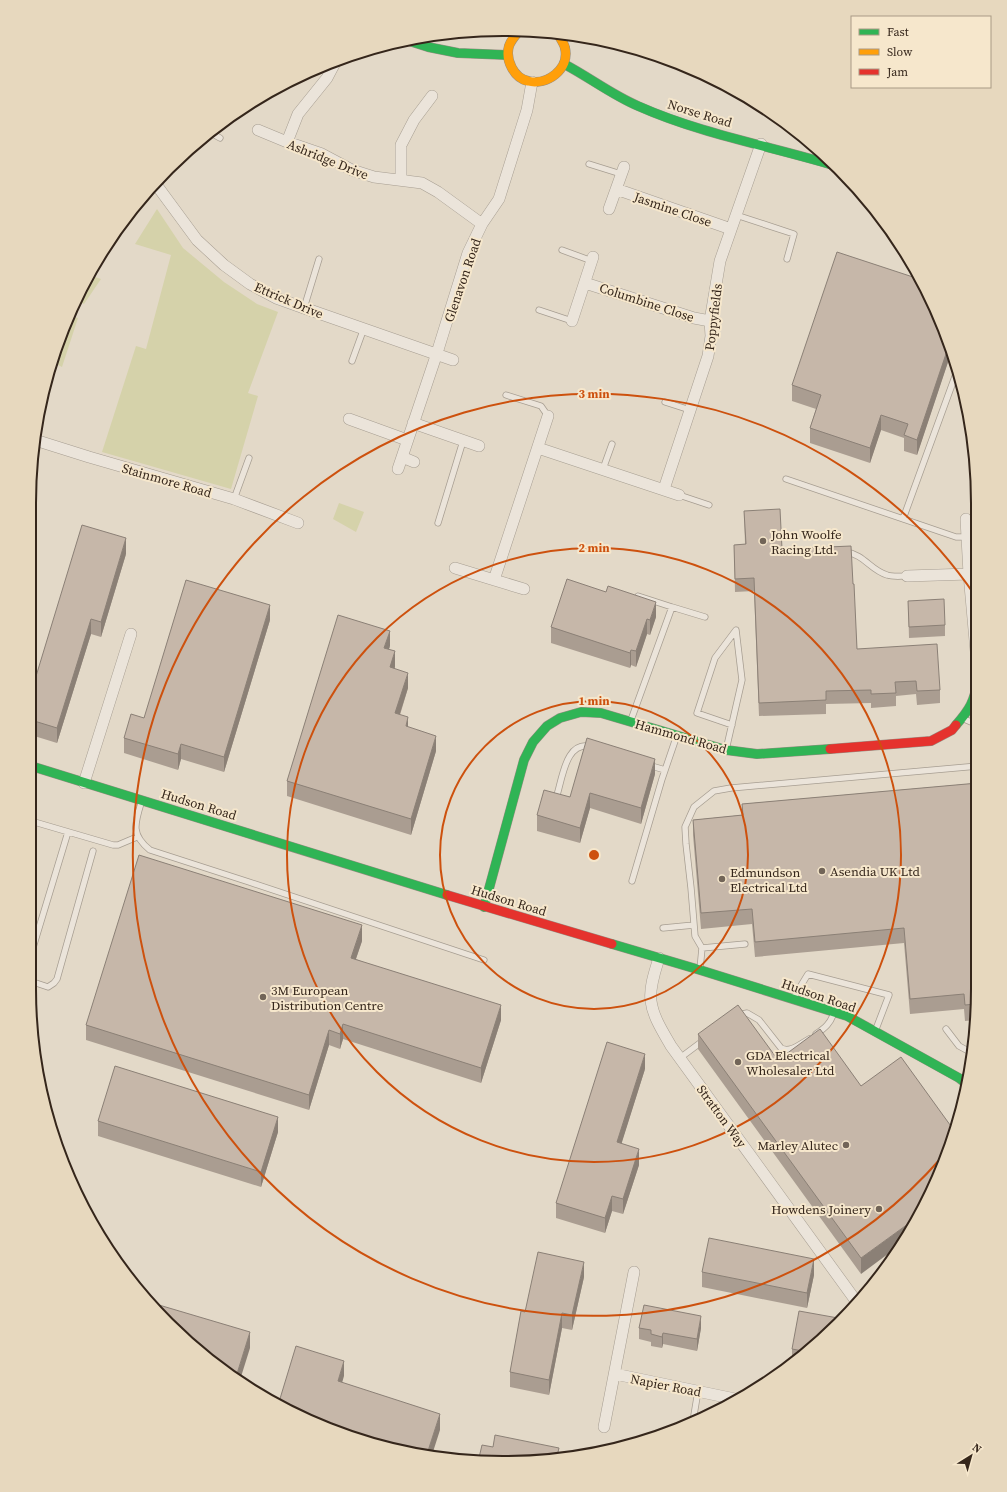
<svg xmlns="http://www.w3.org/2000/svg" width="1007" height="1492" viewBox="0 0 1007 1492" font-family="'Source Serif 4',serif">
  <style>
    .green { fill: #d5d2aa }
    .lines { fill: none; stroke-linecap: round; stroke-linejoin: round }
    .lane-casing { stroke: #a79e92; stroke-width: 7 }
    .street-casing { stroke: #a79e92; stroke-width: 12 }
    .fast-casing { stroke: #978d82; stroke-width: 10 }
    .slow-casing { stroke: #978d82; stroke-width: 10 }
    .jam-casing { stroke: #978d82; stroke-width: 10 }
    .lane { stroke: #ebe4da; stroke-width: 5.5 }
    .street { stroke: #ebe4da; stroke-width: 11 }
    .fast { stroke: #30b455; stroke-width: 9 }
    .slow { stroke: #ff9f0a; stroke-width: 9 }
    .jam { stroke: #e5322d; stroke-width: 9 }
    .wall { fill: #aa9d91 }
    .shaded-wall { fill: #8b8076 }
    .building { fill: #c6b7a9; stroke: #8b8076 }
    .ring { fill: none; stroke: #cd510e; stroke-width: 2 }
    .poi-dot { fill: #726558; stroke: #f6e7cc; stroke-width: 1.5 }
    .labels { text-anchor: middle; stroke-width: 4; stroke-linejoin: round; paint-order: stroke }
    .street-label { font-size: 13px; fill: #35261b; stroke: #f6e7cc }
    .poi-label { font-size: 13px; fill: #35261b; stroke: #f6e7cc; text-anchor: start }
    .rim { fill: none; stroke: #35261b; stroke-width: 2 }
    .centre { fill: #cd510e; stroke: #f6e7cc; stroke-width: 2 }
    .ring-label { font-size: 12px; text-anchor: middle; font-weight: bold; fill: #cd510e; stroke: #f6e7cc; stroke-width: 4; stroke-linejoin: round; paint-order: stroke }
  </style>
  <rect width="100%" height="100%" fill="#e3d9c8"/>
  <path class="green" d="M157 209 183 248 224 282 257 304 278 312 248 393 258 396 231 489 102 452 136 346 146 349 171 255 135 244Z
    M89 275 101 279 84 304 76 300 78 293Z
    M70 316 78 318 62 367 54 363Z
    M339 503 364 512 356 532 333 519Z"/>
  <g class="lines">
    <g class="lane-casing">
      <path id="lane" d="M211 133 220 138
        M589 164 621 174
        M736 215 794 234 787 259
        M562 250 592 261
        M304 308 319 259
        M539 310 572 321
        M352 361 364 328
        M506 395 541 406 548 416
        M665 402 690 410
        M603 469 612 444
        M786 479 956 537H967
        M679 495 709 505
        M234 499 249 458
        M903 519 957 371
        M438 523 463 441
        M845 552C864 554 870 570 887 575 893 577 900 576 907 576
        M969 574H978
        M638 596 672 607
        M964 719 978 725
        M631 720 672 607 705 617
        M726 750 742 680 736 630 715 658 697 713 732 725
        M648 765 665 770
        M557 795C563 776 566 739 593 747
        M142 800C135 823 130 834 150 850L249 882 484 960
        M31 821 113 845H118L137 837
        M632 881 662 779 676 738
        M663 928 694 925
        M702 948 745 944
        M32 951 68 832
        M700 969 702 948 695 936 691 888 686 844 685 827 694 807 714 791 731 788 978 766
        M33 982 48 987 54 983 57 979 93 851
        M794 997 808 974 889 995 876 1029
        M738 1015 747 1013 759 1020 781 1048C790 1053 800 1044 809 1039
        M946 1029 959 1046 972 1053
        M816 1034C825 1028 831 1023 834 1012
        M680 1058 704 1040
        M723 1407 725 1397
        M693 1421 698 1391"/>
    </g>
    <g class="street-casing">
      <path id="street" d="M258 130 287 142 322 154 352 170 374 177 422 183 438 192 482 224
        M287 142 298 114 327 78 336 61
        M401 180V145L414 120 432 96
        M155 183 197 240 224 265 250 284 276 298 304 308 453 360
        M616 189 731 229
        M609 209 624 167
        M585 283 694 318 710 321
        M572 321 593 257
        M349 419 407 440
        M413 423 479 446
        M35 440 89 457 234 499 298 523
        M538 448 679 495
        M402 457 414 462
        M398 469 437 353 468 253 482 224 499 199 527 110 532 82
        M664 489 708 356 711 336 710 321 720 261 761 144
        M966 519 969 574
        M455 568 524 589
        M907 576 969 574 978 674
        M494 580 548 416
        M84 783 131 634
        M659 958C655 971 649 988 651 1001 653 1017 663 1032 671 1046L856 1301
        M615 1374 740 1400
        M604 1427 634 1272"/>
    </g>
    <g class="fast-casing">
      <path id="fast" d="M406 40 428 47 458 53 507 55
        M564 64C589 77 612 95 638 106 701 134 770 146 836 166
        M956 725C970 709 974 702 978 680
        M31 766 447 895
        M484 907 524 760 533 742 547 726 560 718 581 712 601 713 726 750 757 754 830 749
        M612 944 700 970 847 1016 959 1078 968 1085"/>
    </g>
    <g class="slow-casing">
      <path id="slow" d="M519 31C515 36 511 40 509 46 505 60 514 78 528 81 547 86 570 69 565 48 564 43 560 38 558 34"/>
    </g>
    <g class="jam-casing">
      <path id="jam" d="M830 749 931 741 952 730 956 725
        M447 895 612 944"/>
    </g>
    <use href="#lane" class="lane"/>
    <use href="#street" class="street"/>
    <use href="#fast" class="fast"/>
    <use href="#slow" class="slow"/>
    <use href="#jam" class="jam"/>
  </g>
  <path class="wall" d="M942 322 951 353 917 455 904 451V438L881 430 870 463 810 443V428L816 409 792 401V385Z
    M960 381 966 401 960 389Z
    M744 511 782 549 853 584 857 649 940 690V703L917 705 916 694 896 696V706L871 708V703L826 704V714L759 716 754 591 735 592 734 545 745 544Z
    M126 554 101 637 91 634 57 743 31 735 30 696Z
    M908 601 945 625V636L909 638Z
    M656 617 650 635 647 634 636 667 631 665 630 668 551 643V627Z
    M270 620 224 772 181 759 178 770 124 753V738L144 718Z
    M390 646 389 649 395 667 394 668 408 688 400 715 408 727 436 751 411 835 287 796V781Z
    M655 774 641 824 590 808 580 843 537 831V815L570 797Z
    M978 783V988L975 1020 965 1021 964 1009 910 1014 904 943 755 957 752 924 701 929 693 835V820L742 815V804Z
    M362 941 356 959 501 1020 481 1083 343 1039 340 1049 329 1045 309 1110 86 1040V1025Z
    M698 1034 861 1086V1274L698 1049Z
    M645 1069 621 1144 639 1165 623 1214 612 1211 605 1233 556 1218V1203Z
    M98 1121 278 1132 261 1187 98 1136Z
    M702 1272 814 1275 807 1308 702 1287Z
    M584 1277 572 1330 562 1328 549 1395 510 1387V1372L525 1312Z
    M838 1325 792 1360V1349Z
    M639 1328H701L697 1351 663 1344 662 1348 651 1346V1342L639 1339Z"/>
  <path class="shaded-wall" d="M949 345 951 353 917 455V440Z
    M881 415V430L870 463V448Z
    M126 538V554L101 637V622Z
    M656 602V617L650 635V620Z
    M270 605V620L224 772V757Z
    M91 619V634L57 743V728Z
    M647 619V634L636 667V651Z
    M390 631V646L384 663V648Z
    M631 650V665L630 668V653Z
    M395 651V667L390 682V667Z
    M408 673V688L395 729V713Z
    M408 717V733L406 726Z
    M436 736V751L411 835V819Z
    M181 744V759L178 770V754Z
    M655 759V774L641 824V808Z
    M590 793V808L580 843V828Z
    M362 925V941L351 973V958Z
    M501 1005V1020L481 1083V1068Z
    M343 1024V1039L340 1049V1034Z
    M329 1030V1045L309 1110V1095Z
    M645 1054V1069L617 1158V1142Z
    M278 1117V1132L261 1187V1172Z
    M639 1149V1165L623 1214V1199Z
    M612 1196V1211L605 1233V1218Z
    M919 1216 904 1242 861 1274V1258Z
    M814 1259V1275L807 1308V1293Z
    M584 1262V1277L572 1330V1315Z
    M562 1313V1328L549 1395V1380Z
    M701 1316V1328L697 1351V1339Z
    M250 1332V1348L240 1380 236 1377Z
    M663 1333V1344L662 1348V1337Z
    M344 1361V1376L338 1397V1381Z
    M440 1414V1430L432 1455 427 1454Z"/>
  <path class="building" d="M837 252 919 279 942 322 949 345 917 440 904 435 908 424 881 415 870 448 810 428 821 395 792 385Z
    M780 509 782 549 851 546 853 584H854L857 649 937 644 940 690 917 691 916 681 895 682 896 693 871 694V690L826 691V700L759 703 754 578 735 579 734 545 746 544 744 511Z
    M82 525 126 538 101 622 91 619 57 728 31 720 30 696Z
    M567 579 606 592 608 586 656 602 650 620 647 619 636 651 631 650 630 653 551 627Z
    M186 580 270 605 224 757 181 744 178 754 124 738 131 714 144 718Z
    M944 599 945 625 909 627 908 601Z
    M338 615 390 631 384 648 395 651 390 667 408 673 395 713 408 717 406 726 436 736 411 819 287 781Z
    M587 738 655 759 641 808 590 793 580 828 537 815 544 790 570 797Z
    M978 783V988L976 1004 965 1005 964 994 910 999 904 928 755 942 752 909 701 913 693 820 743 815 742 804Z
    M139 855 362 925 351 958 501 1005 481 1068 343 1024 340 1034 329 1030 309 1095 86 1025Z
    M738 1005 778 1060 820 1029 861 1086 901 1057 953 1129 929 1199 919 1216 861 1258 698 1034Z
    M607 1042 645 1054 617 1142 639 1149 623 1199 612 1196 605 1218 556 1203Z
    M115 1066 278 1117 261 1172 98 1121Z
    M709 1238 814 1259 807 1293 702 1272Z
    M538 1252 584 1262 572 1315 562 1313 549 1380 510 1372 521 1311 525 1312Z
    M159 1305 250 1332 236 1377 214 1365 157 1311Z
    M644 1305 701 1316 697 1339 663 1333 662 1337 651 1334V1330L639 1328Z
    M799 1311 838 1318 836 1326 803 1351 792 1349Z
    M296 1346 344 1361 338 1381 440 1414 427 1454 381 1447 322 1427 279 1402Z
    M495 1435 559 1448 557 1456 478 1462 482 1445 493 1447Z"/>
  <g class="ring">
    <circle cx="594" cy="855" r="154"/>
    <circle cx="594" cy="855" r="307"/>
    <path d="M942 1157A461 461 0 1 1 976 597"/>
  </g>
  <g class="poi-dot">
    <circle cx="763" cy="541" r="4"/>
    <circle cx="822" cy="871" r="4"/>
    <circle cx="722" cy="879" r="4"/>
    <circle cx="263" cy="997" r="4"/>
    <circle cx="738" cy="1062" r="4"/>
    <circle cx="846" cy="1145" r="4"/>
    <circle cx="879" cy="1209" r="4"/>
  </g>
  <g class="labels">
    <g class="street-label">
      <text transform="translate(700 113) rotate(17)" y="5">Norse Road</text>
      <text transform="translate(328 159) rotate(22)" y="5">Ashridge Drive</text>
      <text transform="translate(673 209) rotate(19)" y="5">Jasmine Close</text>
      <text transform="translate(462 280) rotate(-71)" y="5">Glenavon Road</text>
      <text transform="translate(289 300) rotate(23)" y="5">Ettrick Drive</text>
      <text transform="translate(647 302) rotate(18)" y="5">Columbine Close</text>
      <text transform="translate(713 317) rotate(-83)" y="5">Poppyfields</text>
      <text transform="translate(167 480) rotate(16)" y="5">Stainmore Road</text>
      <text transform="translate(681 736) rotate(16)" y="5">Hammond Road</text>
      <text transform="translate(199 804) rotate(17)" y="5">Hudson Road</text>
      <text transform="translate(509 900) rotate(17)" y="5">Hudson Road</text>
      <text transform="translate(819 995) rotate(19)" y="5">Hudson Road</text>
      <text transform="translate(722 1116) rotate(54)" y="5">Stratton Way</text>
      <text transform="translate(666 1385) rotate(11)" y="5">Napier Road</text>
    </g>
    <g class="poi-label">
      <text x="771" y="539">John Woolfe<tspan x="771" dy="15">Racing Ltd.</tspan></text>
      <text x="830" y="876">Asendia UK Ltd</text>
      <text x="730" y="877">Edmundson<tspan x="730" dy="15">Electrical Ltd</tspan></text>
      <text x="271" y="995">3M European<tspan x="271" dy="15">Distribution Centre</tspan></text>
      <text x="746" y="1060">GDA Electrical<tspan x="746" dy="15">Wholesaler Ltd</tspan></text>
      <text x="838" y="1150" text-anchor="end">Marley Alutec</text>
      <text x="871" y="1214" text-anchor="end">Howdens Joinery</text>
    </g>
  </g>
  <path d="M0 0H1007V1492H0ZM503 36H504A467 467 0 0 1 971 503V989A467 467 0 0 1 504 1456H503A467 467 0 0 1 36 989V503A467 467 0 0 1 503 36Z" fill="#e7d8be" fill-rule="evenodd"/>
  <path class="rim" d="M503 36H504A467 467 0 0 1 971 503V989A467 467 0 0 1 504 1456H503A467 467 0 0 1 36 989V503A467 467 0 0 1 503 36Z"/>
  <circle cx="594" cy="855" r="6" class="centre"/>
  <g class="ring-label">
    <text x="594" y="398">3 min</text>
    <text x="594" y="552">2 min</text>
    <text x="594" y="705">1 min</text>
  </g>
  <rect x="851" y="16" width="140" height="72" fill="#f6e7cc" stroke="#a99a85"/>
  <rect x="859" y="29" width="20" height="6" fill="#30b455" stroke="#a99a85"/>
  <text x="887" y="36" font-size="12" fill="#35261b">Fast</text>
  <rect x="859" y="49" width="20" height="6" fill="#ff9f0a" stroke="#a99a85"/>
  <text x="887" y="56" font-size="12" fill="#35261b">Slow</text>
  <rect x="859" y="69" width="20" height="6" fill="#e5322d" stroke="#a99a85"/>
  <text x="887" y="76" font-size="12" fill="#35261b">Jam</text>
  <g transform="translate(971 1456) rotate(37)" stroke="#f6e7cc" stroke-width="3" paint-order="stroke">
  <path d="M0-3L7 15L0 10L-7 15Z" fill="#35261b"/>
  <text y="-6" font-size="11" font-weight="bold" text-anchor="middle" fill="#35261b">N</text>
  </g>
</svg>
